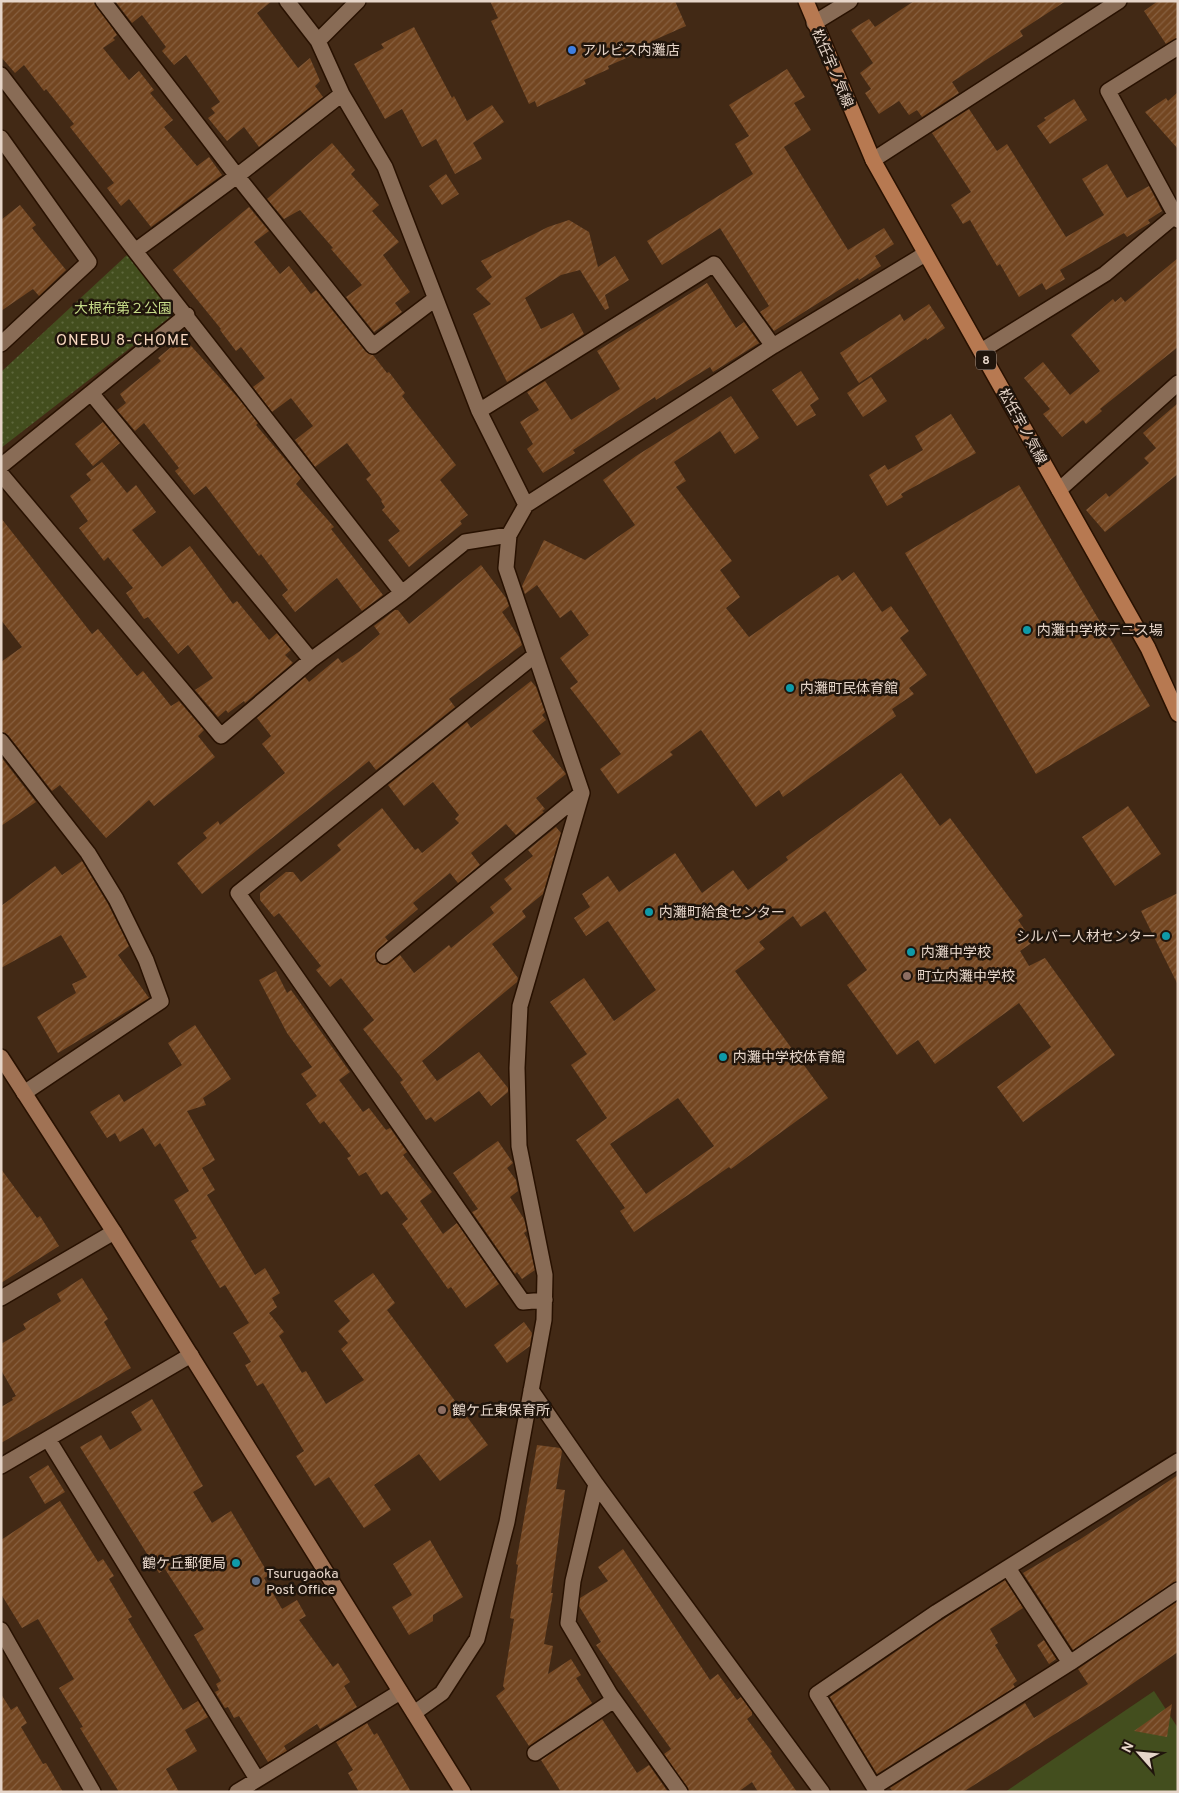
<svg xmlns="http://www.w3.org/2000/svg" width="1179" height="1793" viewBox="0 0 1179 1793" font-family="Overpass,'Noto Sans JP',sans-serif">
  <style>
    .park { fill: url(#park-dots) }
    .pitch { fill: #434e1e }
    .building { fill: url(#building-hatch); fill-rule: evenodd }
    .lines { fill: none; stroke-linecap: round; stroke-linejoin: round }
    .street-casing { stroke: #281100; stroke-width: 18 }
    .secondary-casing { stroke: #281100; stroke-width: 18 }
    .primary-casing { stroke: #281100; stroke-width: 18 }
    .street { stroke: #896c56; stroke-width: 15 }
    .secondary { stroke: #a07254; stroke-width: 15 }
    .primary { stroke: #b77951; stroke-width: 15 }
    .shop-dot { fill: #3f7fe0; stroke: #20150c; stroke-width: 2 }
    .culture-dot { fill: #0f9aa8; stroke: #20150c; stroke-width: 2 }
    .education-dot { fill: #8d6e63; stroke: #20150c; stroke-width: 2 }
    .service-dot { fill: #5c6f8a; stroke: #20150c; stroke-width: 2 }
    .labels { text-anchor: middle; stroke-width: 5; stroke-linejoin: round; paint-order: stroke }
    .shield { fill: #20150c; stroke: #ab9b90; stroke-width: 1 }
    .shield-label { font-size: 12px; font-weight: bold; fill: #e6d5c9 }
    .poi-label { font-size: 14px; fill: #e6d5c9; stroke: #20150c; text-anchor: start }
    .street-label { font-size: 14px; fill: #e6d5c9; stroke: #20150c }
    .park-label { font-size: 14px; fill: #c7dc89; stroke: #20150c }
    .neighbourhood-label { font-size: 15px; letter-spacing: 1px; fill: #f9d8c0; stroke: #20150c }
  </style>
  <defs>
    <pattern id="park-dots" width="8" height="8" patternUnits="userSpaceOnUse" patternTransform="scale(1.25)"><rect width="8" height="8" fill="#434e1e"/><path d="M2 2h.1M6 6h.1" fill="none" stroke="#5e673d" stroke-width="1.8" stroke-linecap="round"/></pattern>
    <pattern id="building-hatch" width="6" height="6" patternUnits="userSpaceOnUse" patternTransform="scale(1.25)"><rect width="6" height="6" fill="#734621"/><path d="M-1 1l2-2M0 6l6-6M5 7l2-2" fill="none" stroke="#876040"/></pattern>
  </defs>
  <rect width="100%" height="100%" fill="#422915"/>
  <path class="park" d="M128 254 174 314 1 448V372Z"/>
  <path class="pitch" d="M1154 1691 1178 1728V1792H1005Z"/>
  <path class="building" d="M1 1H94L117 35 113 38 115 40 103 48 129 80 139 71 154 90 150 93 173 120 164 127 197 166 209 157 222 175 151 227 129 199 121 206 107 188 114 183 70 127 74 124 46 89 44 91 24 65 15 73 1 57Z
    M115 1H272L257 13 298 68 310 58 320 81 315 86 323 97 259 147 244 127 227 141 208 118 215 113 211 108 220 102 186 55 174 65 162 51 166 47 142 15 132 23Z
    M490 1H675L686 26 652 41 654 46 608 66 609 69 584 80 586 84 537 107 535 101 529 104 491 21 498 18Z
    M914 1H1066L1020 31 1023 36 952 82 959 93 922 117 917 110 909 115 899 101 879 114 865 93 871 89 860 73 873 63 851 30 869 19 875 27Z
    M1158 1H1178V38L1166 44 1144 11Z
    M414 27 452 98 454 96 467 121 492 105 504 122 473 143 482 159 455 174 436 139 422 147 402 109 385 119 354 64 384 48 381 44Z
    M787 69 805 97 794 103 811 130 784 147 848 250 884 228 894 244 875 256 881 266 859 280 858 278 774 331 760 312 769 306 720 228 662 265 647 241 753 174 735 144 749 136 729 105Z
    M1178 92V149L1145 112 1166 98 1168 101Z
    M1074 99 1087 120 1050 144 1037 126 1046 120 1044 118Z
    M969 109 997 151 1007 144 1066 237 1104 215 1082 179 1107 164 1127 198 1149 186 1162 211 1148 220 1150 223 1127 237 1124 233 1060 270 1065 279 1046 290 1042 283 1019 297 1000 264 997 266 970 220 963 224 951 205 971 192 932 133Z
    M332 143 355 170 351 174 379 205 372 211 399 242 383 255 410 292 395 303 402 312 374 332 346 297 362 285 331 249 333 248 300 210 284 219 267 199Z
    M446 174 459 194 442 205 429 186Z
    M20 205 36 225 32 228 66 270 39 296 33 289 1 311V220Z
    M249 207 269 231 254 242 280 274 289 266 311 294 316 290 366 352 373 355 387 373 389 372 405 393 402 396 456 465 440 480 468 515 460 521 462 524 409 567 388 540 400 531 382 510 385 507 381 501 382 500 366 479 371 475 347 443 315 467 295 440 313 426 291 398 272 412 253 387 265 378 241 347 236 351 220 330 221 329 173 270Z
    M569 220 589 232 598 267 615 256 629 280 605 295 609 308 605 310 580 270 561 275 525 298 541 329 573 313 584 334 507 382 473 314 491 304 476 289 492 277 481 261 548 227Z
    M1178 258V347L1100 409 1102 411 1086 424 1083 420 1062 437 1043 414 1050 409 1024 378 1043 362 1070 395 1100 371 1071 335 1113 299 1115 302 1121 297 1125 302Z
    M707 283 736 328 744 322 759 343 713 372 710 367 656 400 655 397 573 450 575 453 543 473 527 449 533 444 520 422 539 410 527 392 545 381 571 420 620 389 597 351Z
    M929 304 945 328 927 340 926 338 859 383 840 353 900 314 904 321Z
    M183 337 239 399 258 423 256 425 301 478 296 484 334 527 331 529 383 595 362 611 337 578 295 612 282 595 288 590 261 554 259 556 206 486 194 495 175 471 179 468 144 423 135 431 117 410 126 403 120 394 161 361 158 358Z
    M801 371 819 399 810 405 816 415 797 426 772 390Z
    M871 377 887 401 863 417 847 393Z
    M731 396 759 438 735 454 720 431 674 462 686 481 676 487 732 561 720 570 740 597 726 608 749 637 831 579 838 575 842 581 854 572 882 612 891 606 909 631 900 638 927 675 909 688 914 694 892 709 896 716 783 797 779 790 756 807 701 730 670 752 673 755 618 794 600 769 621 754 570 688 578 682 560 658 589 635 571 610 560 618 537 585 525 594 522 586 544 540 585 560 635 525 603 480 636 456Z
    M1178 403V474L1105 532 1086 510 1106 493 1109 497 1149 463 1144 458 1156 448 1143 433Z
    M951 414 976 453 901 494 903 497 887 506 869 475 885 465 888 470 923 450 915 436Z
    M103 422 120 443 93 466 75 444Z
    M102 462 127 493 136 485 156 512 132 530 162 567 190 546 233 604 237 601 269 640 277 633 291 650 285 655 293 663 245 703 244 701 228 713 226 710 218 717 195 690 213 678 188 645 178 654 148 617 144 619 126 593 133 588 108 557 104 561 79 528 88 521 70 496 91 480 86 474Z
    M1019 485 1150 706 1036 774 905 553Z
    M1 518 92 634 98 629 137 676 143 671 171 706 179 701 204 730 198 736 215 757 154 806 149 800 106 838 60 785 52 791 8 735 1 732V662L22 647 1 620Z
    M481 565 506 598 509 606 502 612 519 637 522 645 449 699 455 707 376 770 369 761 202 894 177 863 207 838 203 833 218 821 220 825 285 773 262 744 271 736 257 718 305 677 309 682 338 658 342 663 360 651 380 634 374 626 395 610H398L409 624Z
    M531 681 536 687 545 712 542 715 546 720 532 731 566 774 536 798 545 809 542 811 544 812 516 835 506 824 471 853 480 865 458 883 450 873 413 903 418 909 385 937 388 941 375 953 376 962 385 965 400 955 414 973 449 945 451 948 494 913 490 907 512 889 504 879 533 856 528 850 556 827 561 833 543 894 522 911 526 917 492 944 518 978 517 982 422 1061 437 1081 479 1052 508 1088V1092L491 1106 479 1091 435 1122 431 1117 426 1120 400 1082 403 1080 363 1029 374 1020 341 978 330 987 316 970 321 966 279 913 274 917 260 900V893L286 872H293L301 882 341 850 337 845 382 808 415 850 418 848 422 853 459 823 455 819 459 815 433 782 404 806 388 785 467 722 471 728Z
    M1 757 36 802 1 826Z
    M901 773 940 826 950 818 1023 916 1018 920 1033 942 1020 951 1029 966 1045 958 1115 1055 1023 1122 997 1087 1051 1047 1019 1003 935 1064 918 1040 897 1055 847 985 867 970 825 911 801 927 793 916 759 942 765 949 735 971 828 1098 731 1169 729 1167 634 1232 620 1211 625 1208 576 1140 607 1118 571 1065 587 1054 550 1002 584 978 614 1021 656 990 608 921 586 936 574 918 590 907 582 894 608 876 619 892 675 853 702 893 733 870 748 890 788 860 786 857ZM678 1098 714 1146 646 1194 610 1144Z
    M1128 806 1161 854 1115 886 1082 837Z
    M82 861 108 904 129 946 118 955 149 998 58 1053 37 1017 76 993 72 984 87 977 61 935 1 968V906L55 866 62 875Z
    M1178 893V985L1141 911Z
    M276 971 287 993 291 990 350 1072 339 1080 363 1112 369 1108 386 1130 390 1128 407 1152 403 1155 432 1192 420 1201 443 1234 457 1223 499 1284 466 1308 451 1287 448 1289 402 1224 408 1219 387 1191 381 1195 366 1172 359 1176 347 1158 351 1156 324 1121 320 1124 306 1104 317 1096 301 1074 312 1067 287 1033 259 980Z
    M195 1025 231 1079 203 1098 206 1105 187 1111 215 1160 202 1168 215 1190 207 1195 255 1275 265 1268 280 1293 272 1298 277 1307 269 1313 284 1332 279 1336 302 1373 306 1371 326 1404 364 1380 341 1349 348 1343 338 1331 350 1321 334 1301 373 1273 395 1303 387 1310 488 1445 440 1481 419 1454 374 1485 391 1510 364 1528 329 1477 315 1486 296 1456 304 1451 263 1383 257 1386 245 1365 251 1362 233 1333 249 1323 225 1285 220 1288 191 1241 197 1238 174 1200 189 1191 160 1143 155 1147 143 1128 120 1142 115 1133 107 1138 90 1112 119 1094 124 1102 182 1065 168 1043Z
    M498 1141 513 1163 507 1168 516 1180 518 1191 510 1197 524 1219 527 1231 524 1233 528 1240 535 1270 522 1279 517 1272 515 1274 472 1212 478 1209 453 1173Z
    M1 1169 37 1218 40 1216 59 1246 1 1283Z
    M82 1278 108 1319 104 1322 131 1368 1 1443V1407L13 1400 12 1398 16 1396 1 1370V1344L26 1329 23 1324 61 1301 57 1294Z
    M524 1322 532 1333 530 1346 507 1363 494 1345Z
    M152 1399 203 1486 193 1492 212 1523 231 1511 269 1575 264 1578 282 1609 297 1600 306 1616 299 1620 333 1667 338 1663 350 1682 344 1686 357 1707 320 1729 317 1724 284 1746 287 1751 268 1762 239 1716 234 1718 228 1707 225 1708 215 1692 219 1690 216 1684 221 1681 194 1635 204 1629 165 1569 159 1573 80 1447 101 1435 110 1450 142 1430 131 1412Z
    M537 1445 560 1448 562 1451 556 1489 565 1490 551 1593H553L544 1644 553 1646 548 1674 571 1659 581 1675 576 1678 592 1703 529 1746 496 1696 505 1689 503 1686 514 1619 510 1618 518 1565 516 1564Z
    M48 1465 65 1492 45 1504 29 1477Z
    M1178 1475V1581L1073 1650 1023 1573 1079 1540Z
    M60 1501 98 1562 103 1559 114 1576 109 1579 132 1617 128 1619 183 1710 198 1701 208 1717 185 1730 197 1751 166 1769 179 1792H119L80 1728 83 1727 59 1688 74 1679 38 1619 22 1628 1 1594V1540Z
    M430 1540 463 1597 433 1615V1621L409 1635 392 1607 412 1595 393 1564Z
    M623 1549 710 1680 718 1674 737 1700 741 1697 752 1712V1715L747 1719 772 1752 770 1753 797 1792H758L752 1782 738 1792H689L664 1754 671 1749 596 1645 601 1642 579 1606 580 1598 608 1581 598 1567Z
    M1005 1580 1023 1608 990 1629 998 1643 995 1645 1017 1681 1013 1684 1015 1687 877 1774 830 1697 939 1622Z
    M1178 1601V1652L1109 1700 963 1792H893L890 1788 1025 1703 1034 1718 1088 1684 1078 1669Z
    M1044 1640 1056 1659 1049 1664 1037 1645Z
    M1 1694 11 1710 17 1706 27 1723 21 1727 43 1764 46 1763 63 1792H1Z
    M1172 1704 1167 1737 1134 1731Z
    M602 1719 637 1773 649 1765 668 1792H561L541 1760Z
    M367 1723 374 1735 377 1733 411 1792H359L348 1773 353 1770 336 1742Z"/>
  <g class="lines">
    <g class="street-casing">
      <path id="street" d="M103 1 237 176 373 346 435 299
        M287 1 318 41 342 94 385 167 479 411 526 505
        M814 23 850 1
        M318 41 358 1
        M1178 47 1108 91 1178 220
        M1 75 135 251 237 176 342 94
        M1 138 89 262 1 344
        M873 160 1119 1
        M135 251 402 593 465 542 509 535
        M981 351 1105 274 1178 213
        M91 393 311 660
        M479 411 714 264 773 346
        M1 466 187 315
        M1 474 221 736 311 660 402 593
        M1059 490 1178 383
        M534 656 238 893 523 1302 545 1300
        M1 741 88 853 116 899 146 960 161 1001 24 1093
        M384 956 582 793
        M1 1298 114 1232
        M531 1390 596 1484 573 1581 568 1623 610 1694 680 1792
        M48 1439 257 1779
        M1 1466 191 1355
        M596 1484 822 1792
        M1008 1568 1070 1663
        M1 1630 93 1792
        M414 1713 442 1693 477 1639 507 1522 544 1320 545 1275 519 1146 517 1068 520 1006 582 793 506 568 509 535 526 505 773 346 925 254
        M535 1753 614 1700
        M874 1787 1070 1663 1178 1590
        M237 1792 400 1692
        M877 1792 817 1694 937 1612 1178 1461"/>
    </g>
    <g class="secondary-casing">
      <path id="secondary" d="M1 1057 114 1232 463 1792"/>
    </g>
    <g class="primary-casing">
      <path id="primary" d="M806 1 873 160 1148 648 1178 714"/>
    </g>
    <use href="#street" class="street"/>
    <use href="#secondary" class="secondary"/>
    <use href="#primary" class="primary"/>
  </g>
  <circle class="shop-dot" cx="572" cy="50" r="5"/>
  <g class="culture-dot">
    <circle cx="1027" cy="630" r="5"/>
    <circle cx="790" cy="688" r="5"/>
    <circle cx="649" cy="912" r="5"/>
    <circle cx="1166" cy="936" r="5"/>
    <circle cx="911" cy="952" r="5"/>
    <circle cx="723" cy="1057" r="5"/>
    <circle cx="236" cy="1563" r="5"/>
  </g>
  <g class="education-dot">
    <circle cx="907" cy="976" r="5"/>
    <circle cx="442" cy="1410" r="5"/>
  </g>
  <circle class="service-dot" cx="256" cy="1581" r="5"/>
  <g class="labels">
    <rect class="shield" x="976" y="350.5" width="20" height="19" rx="4"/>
    <g class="shield-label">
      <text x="986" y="364">8</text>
    </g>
    <g class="poi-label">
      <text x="582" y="55">アルビス内灘店</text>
      <text x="1037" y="635">内灘中学校テニス場</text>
      <text x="800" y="693">内灘町民体育館</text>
      <text x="659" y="917">内灘町給食センター</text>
      <text x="1156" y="941" text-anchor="end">シルバー人材センター</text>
      <text x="921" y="957">内灘中学校</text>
      <text x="917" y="981">町立内灘中学校</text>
      <text x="733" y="1062">内灘中学校体育館</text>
      <text x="452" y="1415">鶴ケ丘東保育所</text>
      <text x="226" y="1568" text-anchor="end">鶴ケ丘郵便局</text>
      <text x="266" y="1578">Tsurugaoka<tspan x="266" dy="16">Post Office</tspan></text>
    </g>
    <g class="street-label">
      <text transform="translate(833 68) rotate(67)" y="5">松任宇ノ気線</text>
      <text transform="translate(1023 426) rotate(61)" y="5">松任宇ノ気線</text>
    </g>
    <g class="park-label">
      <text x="123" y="313">大根布第２公園</text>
    </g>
    <g class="neighbourhood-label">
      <text x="123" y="345">ONEBU 8-CHOME</text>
    </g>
  </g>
  <rect width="1179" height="1793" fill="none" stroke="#e6d5c9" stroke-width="5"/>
  <g transform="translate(1139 1753) rotate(297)" stroke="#20150c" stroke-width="4" paint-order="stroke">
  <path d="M0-4L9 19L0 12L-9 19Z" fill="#e6d5c9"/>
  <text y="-8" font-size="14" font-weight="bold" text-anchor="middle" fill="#e6d5c9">N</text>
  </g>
</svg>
